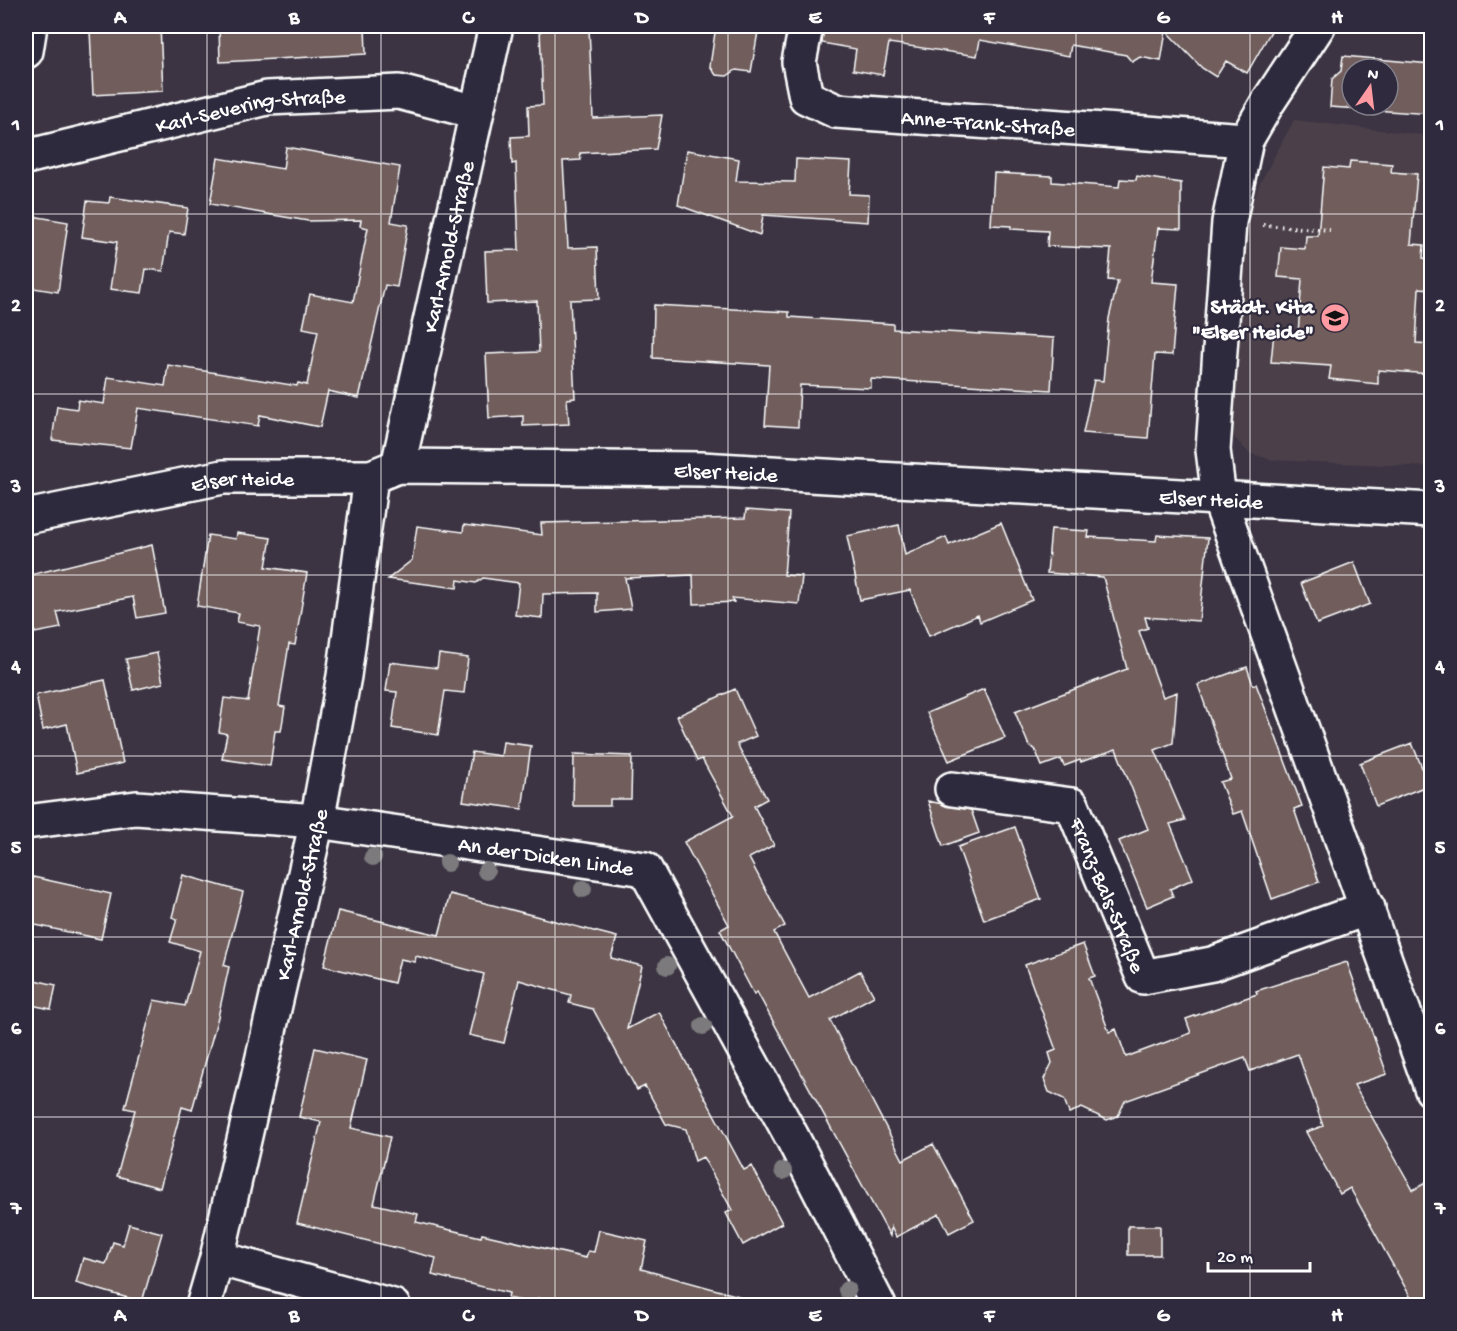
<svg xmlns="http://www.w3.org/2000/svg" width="1457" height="1331" viewBox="0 0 1457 1331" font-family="'Gochi Hand',sans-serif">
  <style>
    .built { fill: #4b404a }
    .building { fill: #6f5d5c; stroke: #fff; stroke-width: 1.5; fill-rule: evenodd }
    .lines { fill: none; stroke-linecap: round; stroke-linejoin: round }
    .minor-casing { stroke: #fff; stroke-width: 38 }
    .path { stroke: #fff; stroke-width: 4; stroke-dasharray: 1.5 4.5; stroke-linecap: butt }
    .minor { stroke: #2f2a3d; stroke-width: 33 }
    .tree { fill: #7c7a7d }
    .grid { fill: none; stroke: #fff; stroke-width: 1.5; stroke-opacity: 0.55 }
    .labels { text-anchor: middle; stroke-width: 4.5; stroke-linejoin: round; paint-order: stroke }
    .street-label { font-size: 22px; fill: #fff; stroke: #2f2a3d }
    .poi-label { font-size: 22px; font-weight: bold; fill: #fff; stroke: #2f2a3d; text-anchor: end }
    .neatline { fill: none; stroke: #fff; stroke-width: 2 }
    .grid-label { font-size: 20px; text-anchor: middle; font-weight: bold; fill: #fff }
  </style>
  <rect width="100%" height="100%" fill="#3c3443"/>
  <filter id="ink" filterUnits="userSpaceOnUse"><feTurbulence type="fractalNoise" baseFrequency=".0167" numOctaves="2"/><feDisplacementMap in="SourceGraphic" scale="12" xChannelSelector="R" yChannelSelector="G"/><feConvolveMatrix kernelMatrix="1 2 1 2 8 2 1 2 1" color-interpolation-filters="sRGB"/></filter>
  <g filter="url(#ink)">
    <path class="built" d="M1294 120 1431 136V467L1273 460 1249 453 1231 434 1244 231 1259 185Z"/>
    <path class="building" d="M160 26 163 91 93 95 90 30Z
      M219 26H365L366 54 220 62Z
      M716 26H759L751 72 736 70 727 76 716 75 710 66Z
      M824 26H1274L1247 73 1226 61 1216 77 1202 68 1166 31 1161 61 1140 57 1132 62 1126 55 1071 45 1069 56 980 40 977 56 889 43 883 75 853 70 856 49 822 43Z
      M589 28 593 118 662 115 656 149 580 153 581 160 563 161 568 248 597 247 599 299 570 300 575 398 567 399 569 424 523 426V416L489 418 486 354 539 352 537 301 487 303 485 251 519 250 516 163 512 164 511 137 529 136 528 106 543 105 540 29Z
      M1343 56 1431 64V114L1330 107 1332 79 1341 71ZM1352 69H1388V105H1352Z
      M286 147 400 167 391 222 408 225 397 287 385 285 359 398 328 391 320 427 260 415 258 426 138 408 131 448 52 440 57 406 77 409 78 400 104 404 108 377 165 386 168 365 297 386 298 383 307 385 318 331 303 328 310 294 353 302 368 228 360 226 361 220 308 221 210 204 218 158 283 169Z
      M687 150 739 159 736 181 795 182 796 159 851 162 849 194 869 195 868 222 763 215 760 235 678 205Z
      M1350 161 1392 164 1391 172 1417 174 1411 244 1424 245 1423 258 1431 259V289L1419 288 1416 343 1431 344V374L1378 370V384L1329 379 1331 366 1271 362 1274 332 1298 334 1302 279 1278 277 1281 247 1305 249 1306 236H1318L1324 167 1349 169Z
      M994 173 1052 176V182L1119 187 1120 179 1136 180 1137 176 1181 183V229L1158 228 1151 282 1178 284 1172 355 1155 354 1148 438 1083 433 1094 380 1103 381 1109 318 1118 281 1108 280 1111 249 1047 246 1048 231 1011 229V226L991 225Z
      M110 197 188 208 184 234 169 232 163 271 146 269 142 293 110 289 117 242 82 237 87 201 109 203Z
      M26 215 68 222 58 292 27 287 30 264 26 263Z
      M654 305 789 312V317L893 324V329L1054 338 1051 390 871 379V388L800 385 798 427 765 425 769 365 653 358Z
      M746 510 789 513 784 575 802 576 799 604 732 598 734 602 694 604 693 575 625 578 631 609 597 612V593L543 594 542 618 515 615 519 583 483 578 476 583 458 580 457 588 388 579 412 560 417 526 463 532 464 525 542 535 541 523 745 518Z
      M1001 523 1032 600 980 622 978 615 929 636 910 590 860 600 847 536 899 525 905 555 946 537 949 545Z
      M1051 529 1089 531 1088 537 1156 541 1157 535 1208 538 1199 621 1145 617 1148 628 1139 631 1163 697 1177 692 1173 743 1155 750 1185 820 1170 824 1193 879 1170 889 1173 896 1147 907 1119 841 1148 829 1116 749 1081 762 1080 760 1064 766 1061 759 1042 766 1035 749 1029 746 1015 712 1127 669 1103 577 1047 573Z
      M237 533 271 538 266 567 307 573 295 645 289 644 279 706 285 707 281 731H275L270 766 222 759 227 734 219 732 224 698 248 701 260 626 237 622 239 613 197 606 208 535 236 539Z
      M152 545 165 613 137 618 133 597 57 612 61 628 35 633 30 615 26 616V576Z
      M1354 562 1370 604 1317 624 1301 583Z
      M157 653 163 683 133 690 126 659Z
      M439 654 468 658 464 693 445 691 438 735 392 728 397 692 386 691 390 662 437 668Z
      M1247 667 1253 685 1256 684 1302 806 1294 809 1319 882 1272 899 1242 811 1233 814 1220 782 1231 779 1198 685Z
      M105 680 123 763 77 773 67 724 43 730 36 695Z
      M735 689 756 736 737 744 767 799 754 806 774 845 749 858 785 926 774 932 809 998 860 971 874 996 830 1020 903 1160 933 1144 974 1220 949 1233 939 1214 896 1237 891 1227 890 1236 757 992 754 994 720 930 729 925 684 842 733 816 702 759 697 761 677 716Z
      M984 689 1005 738 949 761 927 713Z
      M503 742 531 746 522 809 463 801 472 752 501 756Z
      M1412 743 1429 785 1376 806 1360 763Z
      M574 754 632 756 631 799H610V806H573Z
      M928 801 971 810 979 833 943 846Z
      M1015 827 1041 899 984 920 958 847Z
      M183 875 243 892 224 965 229 967 218 1017 192 1110 182 1107 160 1188 117 1176 135 1110 125 1108 154 1000 185 1006 200 951 170 942 177 919 172 917Z
      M33 877 111 894 101 939 26 923Z
      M450 894 617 937 611 958 642 966 627 1029 659 1012 744 1170 752 1166 782 1223 743 1245 726 1213 732 1210 703 1157 695 1161 686 1129 666 1124 645 1086 637 1090 593 1009 569 1003 571 995 519 980 504 1043 469 1035 484 974 416 956 415 962 400 959 394 983 324 966 338 911 439 935Z
      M1083 944 1095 976 1089 978 1109 1032 1116 1029 1126 1057 1191 1033 1186 1019 1257 994 1256 991 1347 962 1387 1074 1354 1085 1413 1190 1431 1180V1305H1415L1350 1188 1340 1194 1306 1132 1323 1126 1298 1054 1250 1071 1245 1058 1125 1101 1118 1116 1107 1120 1082 1108 1069 1113 1064 1099 1049 1092 1044 1079 1052 1063 1049 1053 1056 1050 1025 965Z
      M26 978 56 985 51 1009 26 1004Z
      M315 1048 367 1060 351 1128 390 1137 374 1204 418 1214 416 1222 481 1237 482 1234 586 1258 588 1251 594 1252 599 1230 647 1241 641 1269 739 1296 738 1305H568L538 1298 536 1304 508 1298 509 1293 432 1275 436 1258 297 1223 321 1122 299 1117Z
      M129 1224 162 1233 142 1302 76 1283 83 1258 106 1264 113 1242 123 1245Z
      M1128 1226H1160V1255H1128Z"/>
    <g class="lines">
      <g class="minor-casing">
        <g id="minor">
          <path id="s1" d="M806 26 799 62 806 97 836 111 1246 140"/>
          <path d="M1318 26 1268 102 1246 140 1229 222 1213 450 1219 498 1432 1090"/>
          <path d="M26 51 30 26"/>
          <path id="s2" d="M26 157 267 98 399 92 476 112"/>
          <path id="s3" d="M398 466 496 26"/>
          <path id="s4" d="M26 517 223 477H371L398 466 701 469 1432 510"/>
          <path id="s5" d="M952 789 1072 805 1143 977 1212 964 1368 908"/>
          <path id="s6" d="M26 822 136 808 317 821 645 869 792 1137 879 1306"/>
          <path d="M217 1258 393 1306"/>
          <path id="s7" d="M203 1306 217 1258 317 821 344 676 371 477"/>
        </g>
      </g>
      <path class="path" d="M1263 225 1330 230"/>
      <use href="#minor" class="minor"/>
    </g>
    <g class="tree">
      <circle cx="373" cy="857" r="9"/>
      <circle cx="447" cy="863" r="9"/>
      <circle cx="486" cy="871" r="9"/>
      <circle cx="583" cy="889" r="9"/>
      <circle cx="667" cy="966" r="9"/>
      <circle cx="703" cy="1026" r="9"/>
      <circle cx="783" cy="1171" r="9"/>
      <circle cx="847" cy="1290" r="9"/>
    </g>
  </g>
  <path class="grid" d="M207 26V1306M381 26V1306M555 26V1306M728 26V1306M902 26V1306M1076 26V1306M1250 26V1306M26 214H1432M26 394H1432M26 575H1432M26 756H1432M26 937H1432M26 1117H1432"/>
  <defs>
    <g id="school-disc" transform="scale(1.5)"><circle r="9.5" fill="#ff9aa2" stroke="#2f2a3d"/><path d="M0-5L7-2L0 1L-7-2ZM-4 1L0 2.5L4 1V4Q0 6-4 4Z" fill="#111"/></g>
  </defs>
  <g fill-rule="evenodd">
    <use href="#school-disc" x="1335" y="318"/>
  </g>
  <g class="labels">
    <g class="street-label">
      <text dy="8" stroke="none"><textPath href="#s2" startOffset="230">Karl-Severing-Straße</textPath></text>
      <text dy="8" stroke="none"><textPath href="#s1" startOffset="258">Anne-Frank-Straße</textPath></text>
      <text dy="8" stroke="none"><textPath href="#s3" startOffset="225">Karl-Arnold-Straße</textPath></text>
      <text dy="8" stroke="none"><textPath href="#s4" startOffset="706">Elser Heide</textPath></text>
      <text dy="8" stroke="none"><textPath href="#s4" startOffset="220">Elser Heide</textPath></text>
      <text dy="8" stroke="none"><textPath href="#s4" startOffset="1192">Elser Heide</textPath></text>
      <text dy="8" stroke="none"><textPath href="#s6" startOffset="524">An der Dicken Linde</textPath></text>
      <text dy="8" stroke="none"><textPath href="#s5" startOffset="218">Franz-Bals-Straße</textPath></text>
      <text dy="8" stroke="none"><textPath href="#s7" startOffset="423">Karl-Arnold-Straße</textPath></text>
    </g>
    <g class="poi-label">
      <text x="1314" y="313">Städt. Kita<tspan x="1314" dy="25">"Elser Heide"</tspan></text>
    </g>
  </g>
  <rect width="1457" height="1331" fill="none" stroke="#2f2a3d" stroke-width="66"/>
  <g transform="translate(1370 87) rotate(14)"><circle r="28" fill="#2f2a3d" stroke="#827f8b" stroke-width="1.5"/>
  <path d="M0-4.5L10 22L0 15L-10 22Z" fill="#ff9aa2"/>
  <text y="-9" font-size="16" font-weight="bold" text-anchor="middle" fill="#ffffff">N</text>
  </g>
  <path d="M1208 1262v9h102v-9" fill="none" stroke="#ffffff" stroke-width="3"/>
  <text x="1217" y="1262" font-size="18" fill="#ffffff" stroke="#2f2a3d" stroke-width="4.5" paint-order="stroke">20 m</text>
  <rect x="33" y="33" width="1391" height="1265" class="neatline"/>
  <g class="grid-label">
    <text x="120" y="23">A</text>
    <text x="294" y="23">B</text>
    <text x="468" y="23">C</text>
    <text x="642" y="23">D</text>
    <text x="815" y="23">E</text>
    <text x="989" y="23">F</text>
    <text x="1163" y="23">G</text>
    <text x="1337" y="23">H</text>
    <text x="16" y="130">1</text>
    <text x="1440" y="130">1</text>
    <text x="16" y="311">2</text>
    <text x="1440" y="311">2</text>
    <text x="16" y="492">3</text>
    <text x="1440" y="492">3</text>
    <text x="16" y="672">4</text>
    <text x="1440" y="672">4</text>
    <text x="16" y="853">5</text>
    <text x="1440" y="853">5</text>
    <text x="16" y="1034">6</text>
    <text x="1440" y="1034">6</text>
    <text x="16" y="1214">7</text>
    <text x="1440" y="1214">7</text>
    <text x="120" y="1321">A</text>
    <text x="294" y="1321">B</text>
    <text x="468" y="1321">C</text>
    <text x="642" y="1321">D</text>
    <text x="815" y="1321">E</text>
    <text x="989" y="1321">F</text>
    <text x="1163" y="1321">G</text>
    <text x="1337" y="1321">H</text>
  </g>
</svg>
